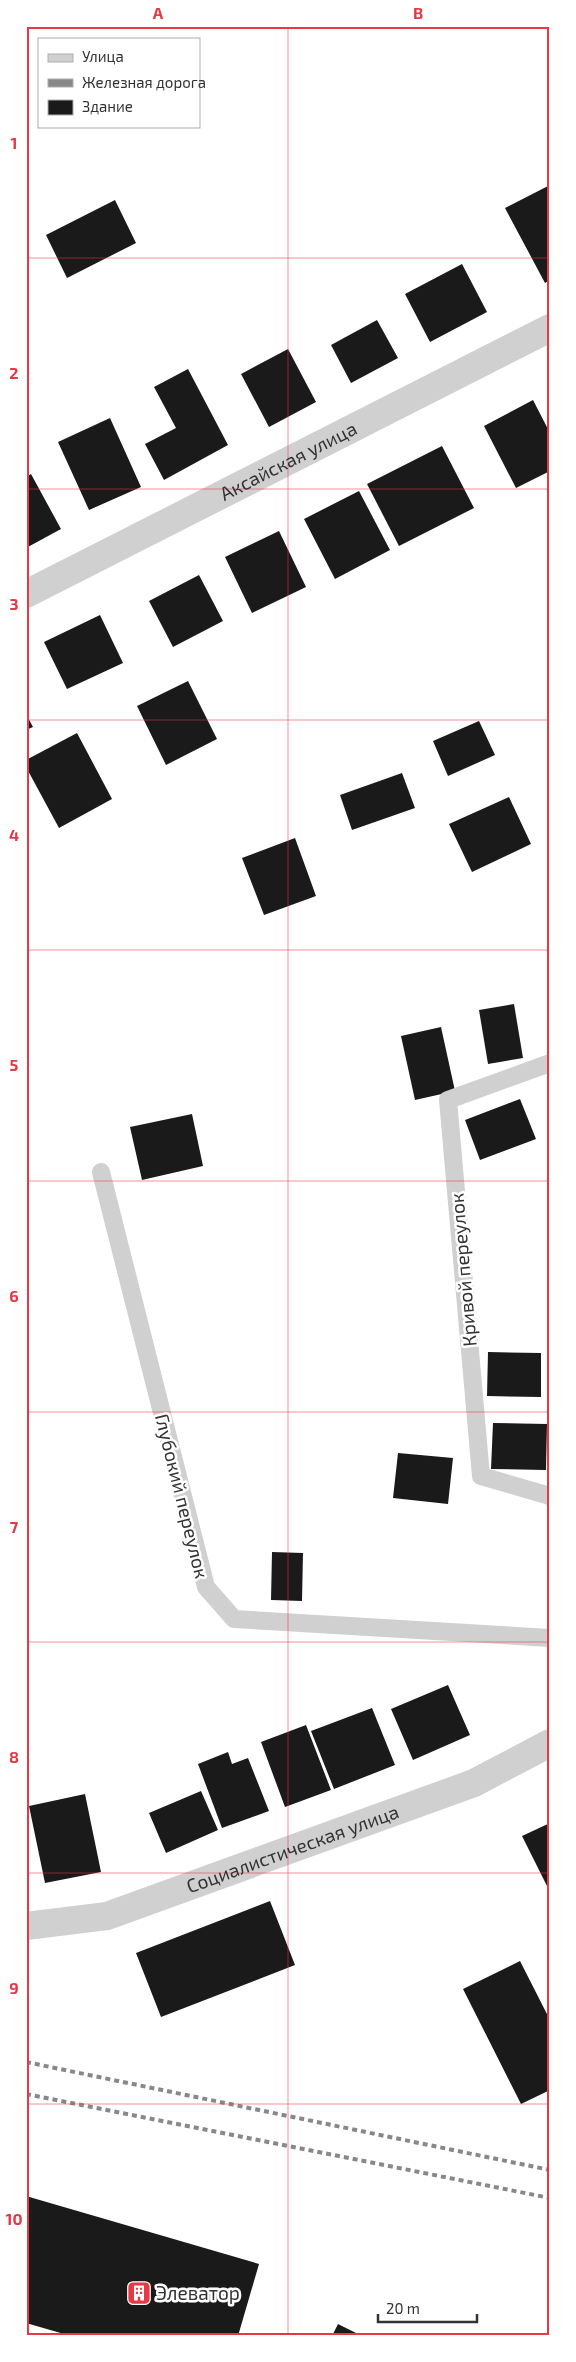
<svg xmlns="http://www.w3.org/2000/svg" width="576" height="2362" viewBox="0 0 576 2362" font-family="'Exo 2',sans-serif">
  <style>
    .building { fill: #1a1a1a }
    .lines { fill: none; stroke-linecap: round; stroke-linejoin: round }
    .lane { stroke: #d0d0d0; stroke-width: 18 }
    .street { stroke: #d0d0d0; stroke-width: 28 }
    .rail { stroke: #888; stroke-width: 4; stroke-dasharray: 5 4; stroke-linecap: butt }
    .grid { fill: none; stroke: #e63946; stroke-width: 1; stroke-opacity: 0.55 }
    .labels { text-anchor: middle; stroke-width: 5; stroke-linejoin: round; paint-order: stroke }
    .street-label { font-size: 19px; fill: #333; stroke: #fff }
    .poi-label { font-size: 19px; fill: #333; stroke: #fff; text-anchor: start }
    .neatline { fill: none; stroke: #e63946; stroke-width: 2 }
    .grid-label { font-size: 16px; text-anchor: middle; font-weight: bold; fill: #e63946 }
  </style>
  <rect width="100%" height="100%" fill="#fff"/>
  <path class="building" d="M550 185V280L545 283 505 208Z
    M115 200 136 243 67 278 46 235Z
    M462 264 487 312 430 342 405 294Z
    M377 320 398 358 351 383 331 345Z
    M288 349 316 402 269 427 241 374Z
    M188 369 228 445 164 480 145 444 176 428 154 387Z
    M533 400 550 433V471L516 488 484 426Z
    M110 418 141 487 89 510 58 442Z
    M442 446 474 508 399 546 367 484Z
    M31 474 61 529 26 548V477Z
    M359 491 390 550 335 579 304 519Z
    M279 531 306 587 252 613 225 557Z
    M199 575 223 621 173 647 149 601Z
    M100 615 123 663 67 689 44 642Z
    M188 681 217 739 166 765 137 706Z
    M26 714 33 727 26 730Z
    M479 721 495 755 448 776 433 741Z
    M77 733 112 799 59 828 26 767V760Z
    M402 773 415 808 352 830 340 795Z
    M509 797 531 844 472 872 449 824Z
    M295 838 316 896 264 915 242 858Z
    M514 1004 523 1058 488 1064 479 1010Z
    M441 1027 455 1091 415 1100 401 1036Z
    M520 1099 536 1139 480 1160 465 1120Z
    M192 1114 203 1166 142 1180 130 1127Z
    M488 1352 541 1353V1397L487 1396Z
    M493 1423 547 1424 546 1470 491 1469Z
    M398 1453 453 1458 448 1504 393 1498Z
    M272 1552 303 1553 302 1601 271 1600Z
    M448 1685 470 1735 413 1760 391 1709Z
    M372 1708 395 1765 334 1789 311 1731Z
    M306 1725 331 1790 285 1807 261 1742Z
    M228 1752 232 1764 248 1758 269 1811 222 1828 198 1764Z
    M201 1791 218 1830 166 1853 149 1813Z
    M85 1794 101 1872 45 1883 29 1806Z
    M550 1823V1892L522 1836Z
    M270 1901 295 1965 161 2017 136 1953Z
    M520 1961 550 2020V2090L521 2104 463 1989Z
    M26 2196 259 2264 238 2336H71L26 2323Z
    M338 2324 362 2336H332Z"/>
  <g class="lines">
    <path class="lane" d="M550 1063 448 1100 481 1476 550 1496
      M101 1172 206 1587 234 1619 550 1638"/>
    <g class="street">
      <path id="s1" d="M26 594 550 328"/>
      <path id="s2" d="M26 1926 107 1916 474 1783 550 1743"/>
    </g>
    <path class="rail" d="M26 2062 550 2170
      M26 2094 550 2198"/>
  </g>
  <path class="grid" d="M288 26V2336M26 258H550M26 489H550M26 720H550M26 950H550M26 1181H550M26 1412H550M26 1642H550M26 1873H550M26 2104H550"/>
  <defs>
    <g id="building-square" transform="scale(1.25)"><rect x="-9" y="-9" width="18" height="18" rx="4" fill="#e63946" stroke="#fff"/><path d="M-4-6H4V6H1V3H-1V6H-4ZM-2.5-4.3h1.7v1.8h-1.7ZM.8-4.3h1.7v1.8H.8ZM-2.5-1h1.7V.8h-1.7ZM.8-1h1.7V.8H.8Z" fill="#fff"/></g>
  </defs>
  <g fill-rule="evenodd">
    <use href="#building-square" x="139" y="2293"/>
  </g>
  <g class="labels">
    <g class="street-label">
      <text dy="7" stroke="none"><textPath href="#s1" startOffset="294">Аксайская улица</textPath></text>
      <text transform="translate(463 1270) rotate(-95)" y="7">Кривой переулок</text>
      <text transform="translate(182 1496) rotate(76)" y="7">Глубокий переулок</text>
      <text dy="7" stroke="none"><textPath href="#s2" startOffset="279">Социалистическая улица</textPath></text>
    </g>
    <g class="poi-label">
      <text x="156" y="2300">Элеватор</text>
    </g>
  </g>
  <rect width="576" height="2362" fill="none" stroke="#ffffff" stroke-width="55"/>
  <rect x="38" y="38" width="162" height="90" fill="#ffffff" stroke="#adadad"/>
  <rect x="48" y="54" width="25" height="8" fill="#d0d0d0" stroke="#adadad"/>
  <text x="82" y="62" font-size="15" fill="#333333">Улица</text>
  <rect x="48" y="79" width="25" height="8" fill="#888888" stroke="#adadad"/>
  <text x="82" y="88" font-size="15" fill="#333333">Железная дорога</text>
  <rect x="48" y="100" width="25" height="15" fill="#1a1a1a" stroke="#adadad"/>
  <text x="82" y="112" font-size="15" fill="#333333">Здание</text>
  <path d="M378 2314v8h99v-8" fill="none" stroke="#333333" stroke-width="2.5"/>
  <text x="386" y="2314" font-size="15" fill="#333333" stroke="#ffffff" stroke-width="4" paint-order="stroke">20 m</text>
  <rect x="28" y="28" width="520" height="2306" class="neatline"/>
  <g class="grid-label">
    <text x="158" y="19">A</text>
    <text x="418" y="19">B</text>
    <text x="14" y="149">1</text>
    <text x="14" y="379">2</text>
    <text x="14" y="610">3</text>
    <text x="14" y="841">4</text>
    <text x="14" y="1071">5</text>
    <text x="14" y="1302">6</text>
    <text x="14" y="1533">7</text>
    <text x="14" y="1763">8</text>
    <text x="14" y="1994">9</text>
    <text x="14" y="2225">10</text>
  </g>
</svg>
